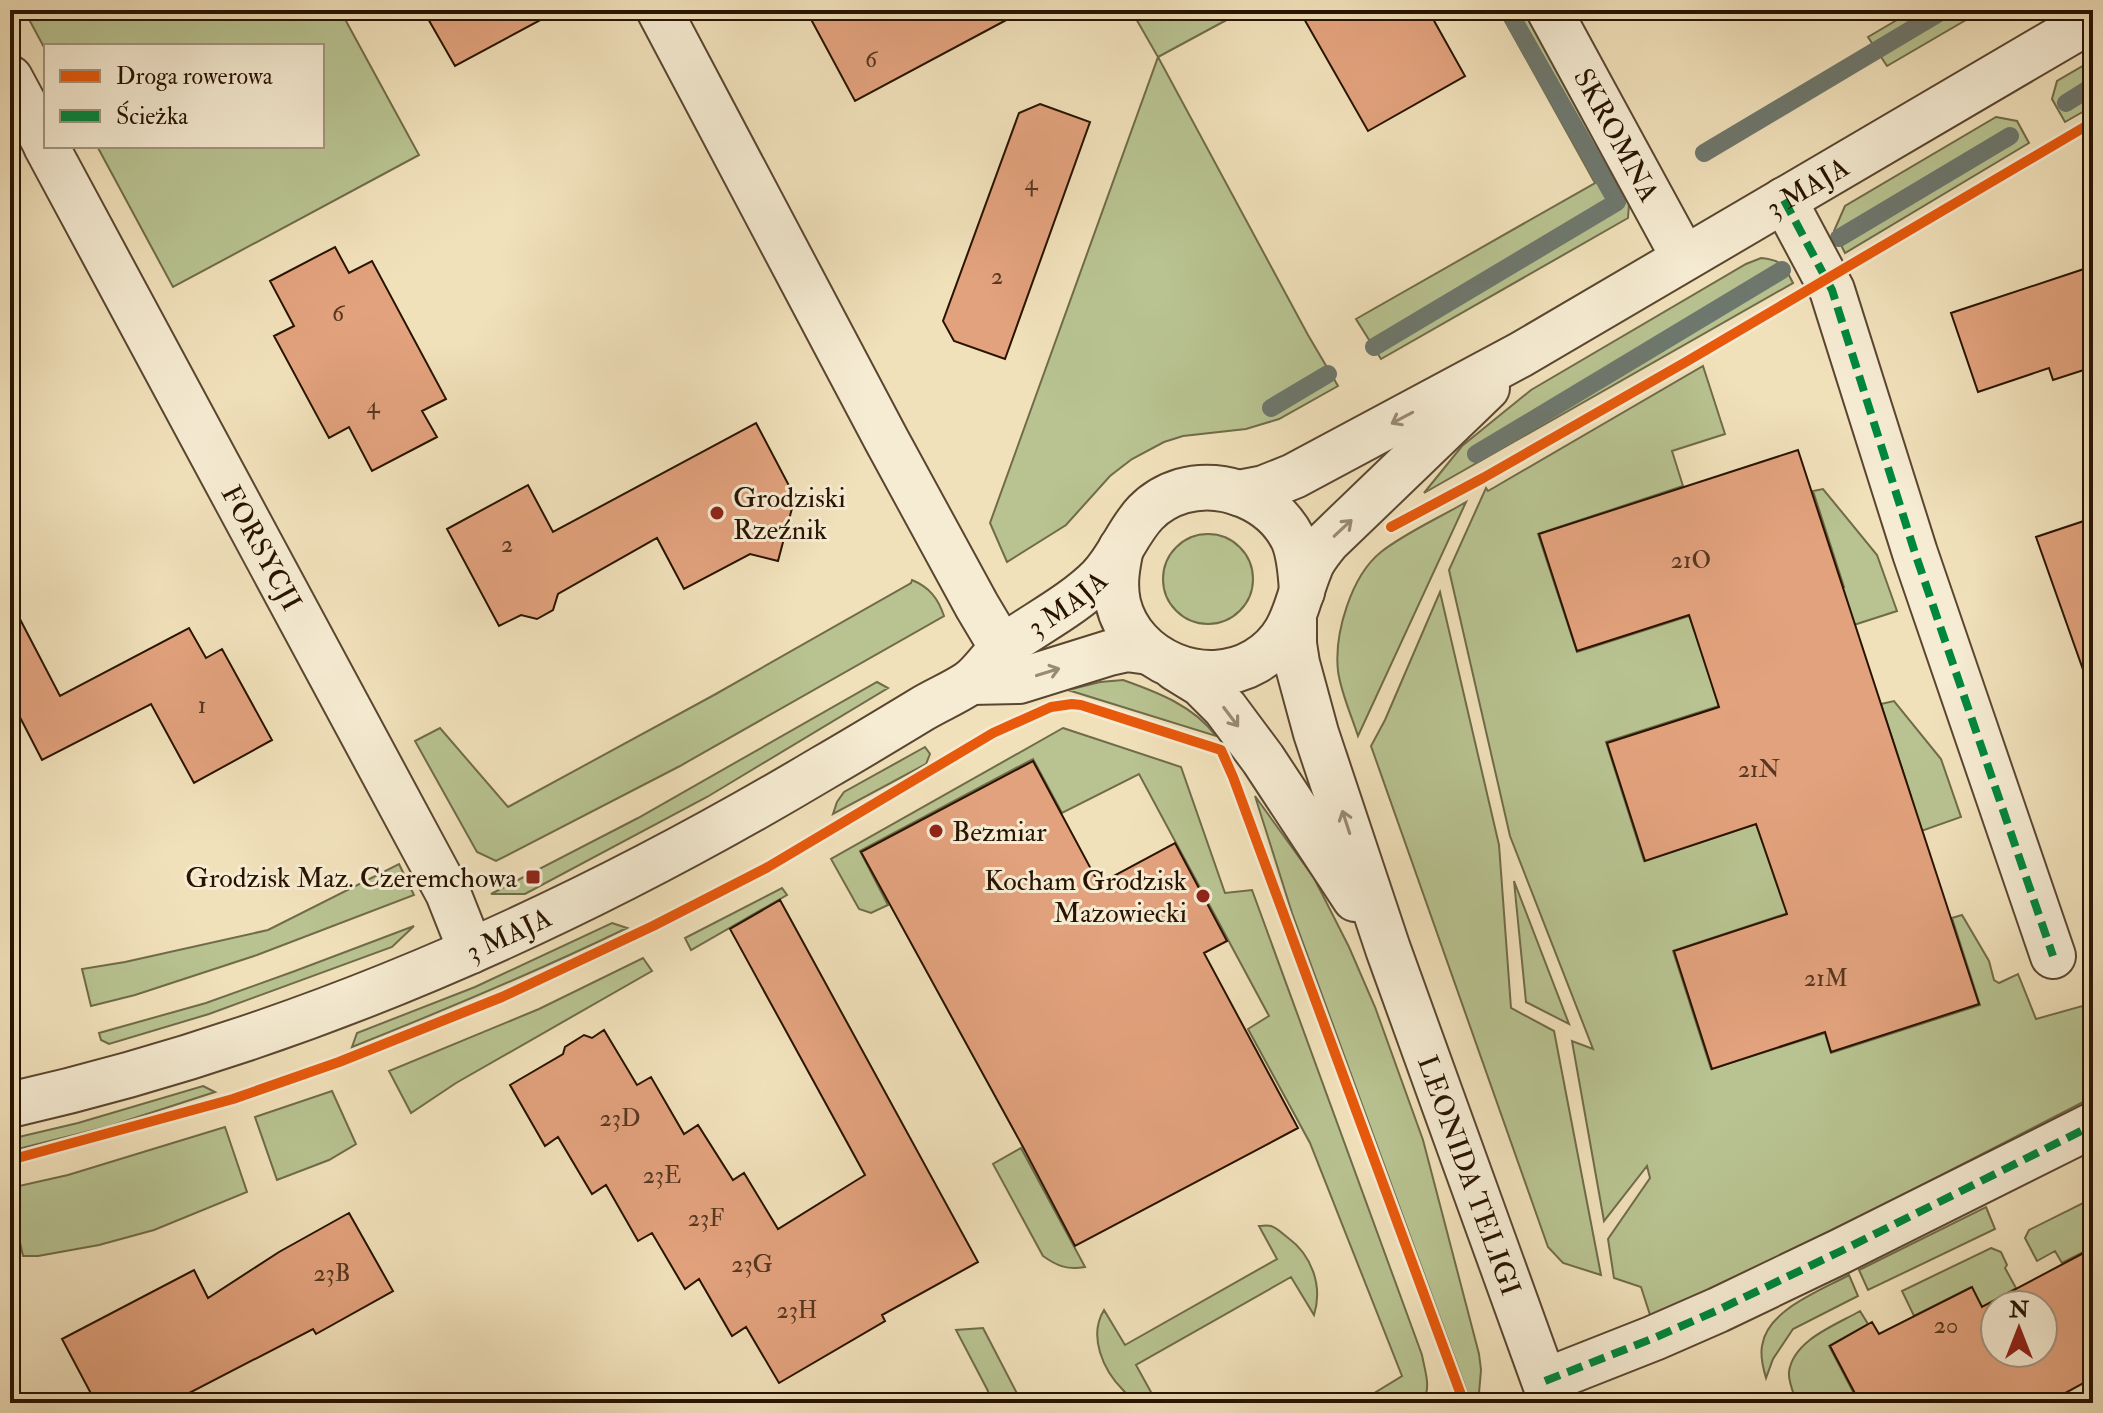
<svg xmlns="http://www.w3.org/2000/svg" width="2103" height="1413" viewBox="0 0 2103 1413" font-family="'IM FELL Double Pica',serif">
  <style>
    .green { fill: #b8c391; stroke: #706b49; stroke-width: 2 }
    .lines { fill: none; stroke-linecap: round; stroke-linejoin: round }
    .stream { stroke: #6e786e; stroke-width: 18 }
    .building { fill: #e2a27d; stroke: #281301; stroke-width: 2; fill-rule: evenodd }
    .minor-casing { stroke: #5a4630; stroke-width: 48 }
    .minor { stroke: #f6ecd3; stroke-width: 44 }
    .quiet { stroke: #00873e; stroke-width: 8; stroke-dasharray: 16 8; stroke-linecap: butt }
    .cycleway-casing { stroke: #f6ecd3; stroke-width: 15 }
    .cycleway { stroke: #e8590c; stroke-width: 10 }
    .oneway { stroke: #998a74 }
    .poi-dot { fill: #8f2418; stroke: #f6ecd3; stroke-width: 3 }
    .labels { text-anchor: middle; stroke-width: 6; stroke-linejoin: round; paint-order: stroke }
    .number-label { font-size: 24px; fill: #563720 }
    .street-label { font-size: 28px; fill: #281301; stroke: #f6ecd3 }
    .poi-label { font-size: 28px; fill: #281301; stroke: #f6ecd3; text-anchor: start }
  </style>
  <rect width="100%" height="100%" fill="#f1e1bb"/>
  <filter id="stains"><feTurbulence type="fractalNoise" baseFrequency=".0025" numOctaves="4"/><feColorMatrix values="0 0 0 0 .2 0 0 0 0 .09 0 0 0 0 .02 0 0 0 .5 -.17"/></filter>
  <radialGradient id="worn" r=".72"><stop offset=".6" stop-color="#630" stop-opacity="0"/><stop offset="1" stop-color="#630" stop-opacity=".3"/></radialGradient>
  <path class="green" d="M24 10H340L419 155 173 287 97 146H322V46H46V51Z
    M1131 10H1245L1158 57 1308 335 1338 386 1279 419 1246 429 1183 436 1164 442 1132 459 1110 476 1066 525 1007 562 990 523 1158 57Z
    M1499 10H1524L1629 204 1628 218 1381 359 1356 319 1595 183Z
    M1914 10H1983L1887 66 1868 37Z
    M2093 60V106L2065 122 2052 99 2057 81Z
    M1996 117 2017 121 2029 143 1845 253 1834 231 1845 206Z
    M1761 258C1782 260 1784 265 1793 283L1424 493 1462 446 1531 390 1746 264Z
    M1703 366 1725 434 1672 451 1683 486 1538 534 1577 652 1689 616 1696 635 1844 587 1813 491 1823 489 1877 555 1897 611 1739 662 1750 696 1606 742 1644 861 1756 824 1763 843 1911 796 1881 704 1894 701 1941 759 1961 817 1808 871 1818 903 1673 951 1711 1069 1825 1033 1831 1053 1980 1005 1952 918 1962 915 1989 961 1994 980 1999 983 2018 974 2036 1019 2093 1003V1097L1743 1277 1651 1318 1641 1287 1614 1278 1608 1239 1650 1178 1647 1166 1604 1221 1572 1041 1593 1049 1510 836 1449 570 1486 488 1488 491Z
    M1466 502 1358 736C1351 714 1341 693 1338 671 1334 634 1351 576 1381 552 1405 533 1439 518 1466 502Z
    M1163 579a45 45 0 1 1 90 0a45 45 0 1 1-90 0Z
    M912 580C929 587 938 598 944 616L680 766 496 861 477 852 415 741 440 728 508 807 714 695 911 583Z
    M1440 592 1499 845 1511 1008 1554 1031 1601 1275 1563 1263 1548 1247 1371 746 1385 720Z
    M1123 680C1157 692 1194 706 1216 736L1068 690 1100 682Z
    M877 682 888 688 707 797 525 894H491L638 818Z
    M1063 728 1181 767 1225 893 1252 890 1422 1355C1425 1372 1432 1388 1422 1403H1358L1402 1376 1310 1143 1248 1029 1269 1016 1139 774 1062 813 1033 759 860 851 888 905 871 913 859 909 831 859Z
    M925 747 930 754 926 764 833 814 837 802 844 792Z
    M1255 796 1314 878 1349 947 1375 1007 1423 1140 1479 1354 1481 1370 1479 1393 1470 1400 1292 913Z
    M399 864 414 895 257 955 135 995 91 1006 82 969 125 962 268 930Z
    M1514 881 1569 1024 1526 1002Z
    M782 888 787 895 691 950 685 938Z
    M612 923 627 928C536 972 445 1010 352 1047L357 1033 475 987Z
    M414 926 392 947 209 1014 109 1044 101 1040 99 1033 206 1003 295 971Z
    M643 958 652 971 456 1083 411 1113 389 1071 539 1009Z
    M203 1086 215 1092 110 1126 10 1151V1139L78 1123Z
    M332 1091 356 1144 329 1160 277 1180 255 1117Z
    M225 1127 247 1192 154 1230 99 1245 38 1256H23L10 1197V1188L68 1175Z
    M1021 1148 1085 1267C1067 1270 1057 1266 1043 1256L993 1164Z
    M2093 1198V1247L2062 1263 2055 1251 2037 1261 2025 1238 2029 1230Z
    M1986 1207 1995 1229 1868 1290 1859 1270Z
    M1259 1226C1263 1226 1267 1225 1271 1226 1277 1228 1282 1233 1287 1237 1312 1255 1323 1286 1314 1315L1291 1277 1136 1365 1157 1403C1149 1403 1139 1402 1132 1399 1130 1398 1125 1392 1123 1390 1103 1370 1088 1336 1104 1310L1125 1345 1277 1259Z
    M1991 1248 2001 1252 2007 1265 2005 1268 2016 1288 1982 1307 1971 1287 1914 1316 1902 1291Z
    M1849 1275 1858 1296 1793 1329 1773 1359 1766 1378C1763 1368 1760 1357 1762 1346 1767 1310 1820 1291 1849 1275Z
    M1860 1311 1868 1324 1829 1346 1859 1403H1797C1794 1394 1788 1382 1789 1372 1793 1340 1836 1325 1860 1311Z
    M983 1328 1022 1403H986L988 1391 956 1330Z"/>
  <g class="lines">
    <path class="stream" d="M2066 103 2093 86
      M1704 153 1944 10
      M1839 238 2010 136
      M1374 347 1617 202 1508 10
      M1271 408 1328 374
      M1476 454 1782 270"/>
  </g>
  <path class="building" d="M423 10H559L455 66Z
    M806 10H1025L855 101Z
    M1299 10H1428L1465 76 1368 131Z
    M1040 104 1090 122 1005 359 954 341 943 321 1019 113Z
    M335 247 349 273 372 261 446 399 422 411 437 437 372 471 349 427 329 438 274 336 294 326 270 281Z
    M2093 266V367L2053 380 2049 368 1978 392 1951 313Z
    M756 423 795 497 778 561 750 554 684 589 657 538 558 594 553 610 537 619 521 615 499 626 447 529 528 485 553 532Z
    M1798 450 1979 1004 1831 1052 1825 1032 1712 1069 1674 951 1787 914 1756 824 1645 861 1607 743 1719 707 1689 615 1577 651 1539 534Z
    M2093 518V676L2086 678 2036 537Z
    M10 600 60 696 189 628 206 658 222 649 272 740 194 783 151 704 42 760 10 698Z
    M1033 761 1099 884 1175 843 1227 941 1204 953 1298 1128 1075 1246 1023 1147 861 852Z
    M780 900 978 1262 882 1315 885 1321 779 1383 746 1327 732 1336 699 1279 685 1289 652 1233 638 1241 606 1185 592 1194 558 1137 545 1146 510 1085 563 1054 565 1047 584 1035 592 1038 604 1030 637 1085 651 1077 684 1134 698 1125 733 1180 744 1173 778 1229 865 1175 730 929Z
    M349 1213 393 1291 316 1334 313 1329 170 1403H96L62 1339 194 1270 208 1298 279 1252Z
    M2093 1248V1378L2047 1403H1860L1830 1346 1872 1322 1879 1334 1972 1287 1982 1307ZM1995 1305H2043V1353H1995Z"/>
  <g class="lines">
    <g class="minor-casing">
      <g id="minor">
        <path d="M659 10 886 439 977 606 1002 648"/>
        <path id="s1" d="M1549 10 1684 258"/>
        <path d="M10 78 46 145"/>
        <path id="s2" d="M46 146 448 893 471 951"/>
        <path d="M1784 200 1832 290 1915 553 2053 956"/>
        <path id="s3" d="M1238 493 1264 488 1294 476 1520 355 2093 19"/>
        <path d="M1121 548C1117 567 1114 584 1118 603 1132 662 1205 691 1256 661 1295 638 1295 604 1310 568 1313 559 1321 550 1327 542L1487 388"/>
        <path id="s4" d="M1294 620V644L1297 663 1316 733 1388 949 1552 1403"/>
        <path d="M1175 668 1201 684 1225 708 1263 759 1355 899"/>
        <path d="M971 682 1019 681 1109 653 1127 649 1149 652"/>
        <path id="s5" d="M10 1105C298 1040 570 919 823 768 856 749 889 729 922 709 937 700 954 693 969 683 983 673 992 656 1006 645 1037 623 1073 605 1100 578 1130 546 1132 506 1182 491 1224 479 1274 500 1293 539 1300 555 1301 575 1302 592"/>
        <path d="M1545 1381 1654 1338 1718 1310 1841 1251 2093 1125"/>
      </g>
    </g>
    <use href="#minor" class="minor"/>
    <path class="quiet" d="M1784 200 1832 290 1915 553 2053 956
      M1545 1381 1654 1338 1718 1310 1841 1251 2093 1125"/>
    <g class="cycleway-casing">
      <path id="cycleway" d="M1391 527 1483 478 1684 363 2093 122
        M10 1160 233 1099 339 1062 502 997 653 926 768 867 993 733 1051 707 1072 704 1081 705 1221 750 1233 777 1464 1403"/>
    </g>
    <use href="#cycleway" class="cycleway"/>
  </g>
  <defs><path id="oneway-shaft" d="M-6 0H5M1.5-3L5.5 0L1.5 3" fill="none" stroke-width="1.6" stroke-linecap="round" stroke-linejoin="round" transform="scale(2)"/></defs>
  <g class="oneway">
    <use href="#oneway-shaft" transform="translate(1402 418) rotate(152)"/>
    <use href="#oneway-shaft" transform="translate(1343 528) rotate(-43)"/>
    <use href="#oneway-shaft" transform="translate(1048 672) rotate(-17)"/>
    <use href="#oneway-shaft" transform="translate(1231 717) rotate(53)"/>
    <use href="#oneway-shaft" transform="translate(1346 822) rotate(-108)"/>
  </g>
  <g class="poi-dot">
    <circle cx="717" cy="513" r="8"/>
    <circle cx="936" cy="831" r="8"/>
    <rect x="525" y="869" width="16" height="16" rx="4"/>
    <circle cx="1203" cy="896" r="8"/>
  </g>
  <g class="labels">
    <g class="number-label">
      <text x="871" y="67">6</text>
      <text x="1031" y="190">4</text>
      <text x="997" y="284">2</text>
      <text x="338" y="321">6</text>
      <text x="373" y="413">4</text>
      <text x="507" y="552">2</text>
      <text x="1691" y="568">21O</text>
      <text x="202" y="713">1</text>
      <text x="1759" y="777">21N</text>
      <text x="1826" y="986">21M</text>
      <text x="620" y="1126">23D</text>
      <text x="662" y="1183">23E</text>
      <text x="706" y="1226">23F</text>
      <text x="752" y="1272">23G</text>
      <text x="332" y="1281">23B</text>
      <text x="797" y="1318">23H</text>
      <text x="1946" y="1333">20</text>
    </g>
    <g class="street-label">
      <text dy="10" stroke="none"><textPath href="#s1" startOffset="142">SKROMNA</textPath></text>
      <text dy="10" stroke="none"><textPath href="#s3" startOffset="648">3 MAJA</textPath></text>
      <text dy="10" stroke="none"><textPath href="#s2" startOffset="456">FORSYCJI</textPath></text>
      <text dy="10" stroke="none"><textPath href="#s5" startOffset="1180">3 MAJA</textPath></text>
      <text dy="10" stroke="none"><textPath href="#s5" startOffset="528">3 MAJA</textPath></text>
      <text dy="10" stroke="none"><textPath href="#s4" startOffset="584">LEONIDA TELIGI</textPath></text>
    </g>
    <g class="poi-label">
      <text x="733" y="507">Grodziski<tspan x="733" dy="32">Rzeźnik</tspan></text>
      <text x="952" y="841">Bezmiar</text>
      <text x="517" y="887" text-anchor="end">Grodzisk Maz. Czeremchowa</text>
      <text x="1187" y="890" text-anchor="end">Kocham Grodzisk<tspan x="1187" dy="32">Mazowiecki</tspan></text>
    </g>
  </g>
  <rect width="2103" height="1413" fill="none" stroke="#f1e1bb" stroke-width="40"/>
  <rect x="12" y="12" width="2079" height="1389" fill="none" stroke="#281301" stroke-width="4"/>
  <rect x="20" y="20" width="2063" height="1373" fill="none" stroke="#281301" stroke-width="2"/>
  <rect x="44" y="44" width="280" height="104" fill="#f6ecd3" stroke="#a4957f" stroke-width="2"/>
  <rect x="60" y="70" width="40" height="12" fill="#e8590c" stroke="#a4957f" stroke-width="2"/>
  <text x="116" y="84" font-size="24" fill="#281301">Droga rowerowa</text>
  <rect x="60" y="110" width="40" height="12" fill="#00873e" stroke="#a4957f" stroke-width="2"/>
  <text x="116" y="124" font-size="24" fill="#281301">Ścieżka</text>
  <g transform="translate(2019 1329)"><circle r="38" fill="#f6ecd3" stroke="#a4957f" stroke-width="2"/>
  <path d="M0-6L14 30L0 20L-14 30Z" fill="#8f2418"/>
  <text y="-12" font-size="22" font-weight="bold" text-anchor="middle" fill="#281301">N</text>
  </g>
  <rect width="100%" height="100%" filter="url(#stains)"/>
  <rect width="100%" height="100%" fill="url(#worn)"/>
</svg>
